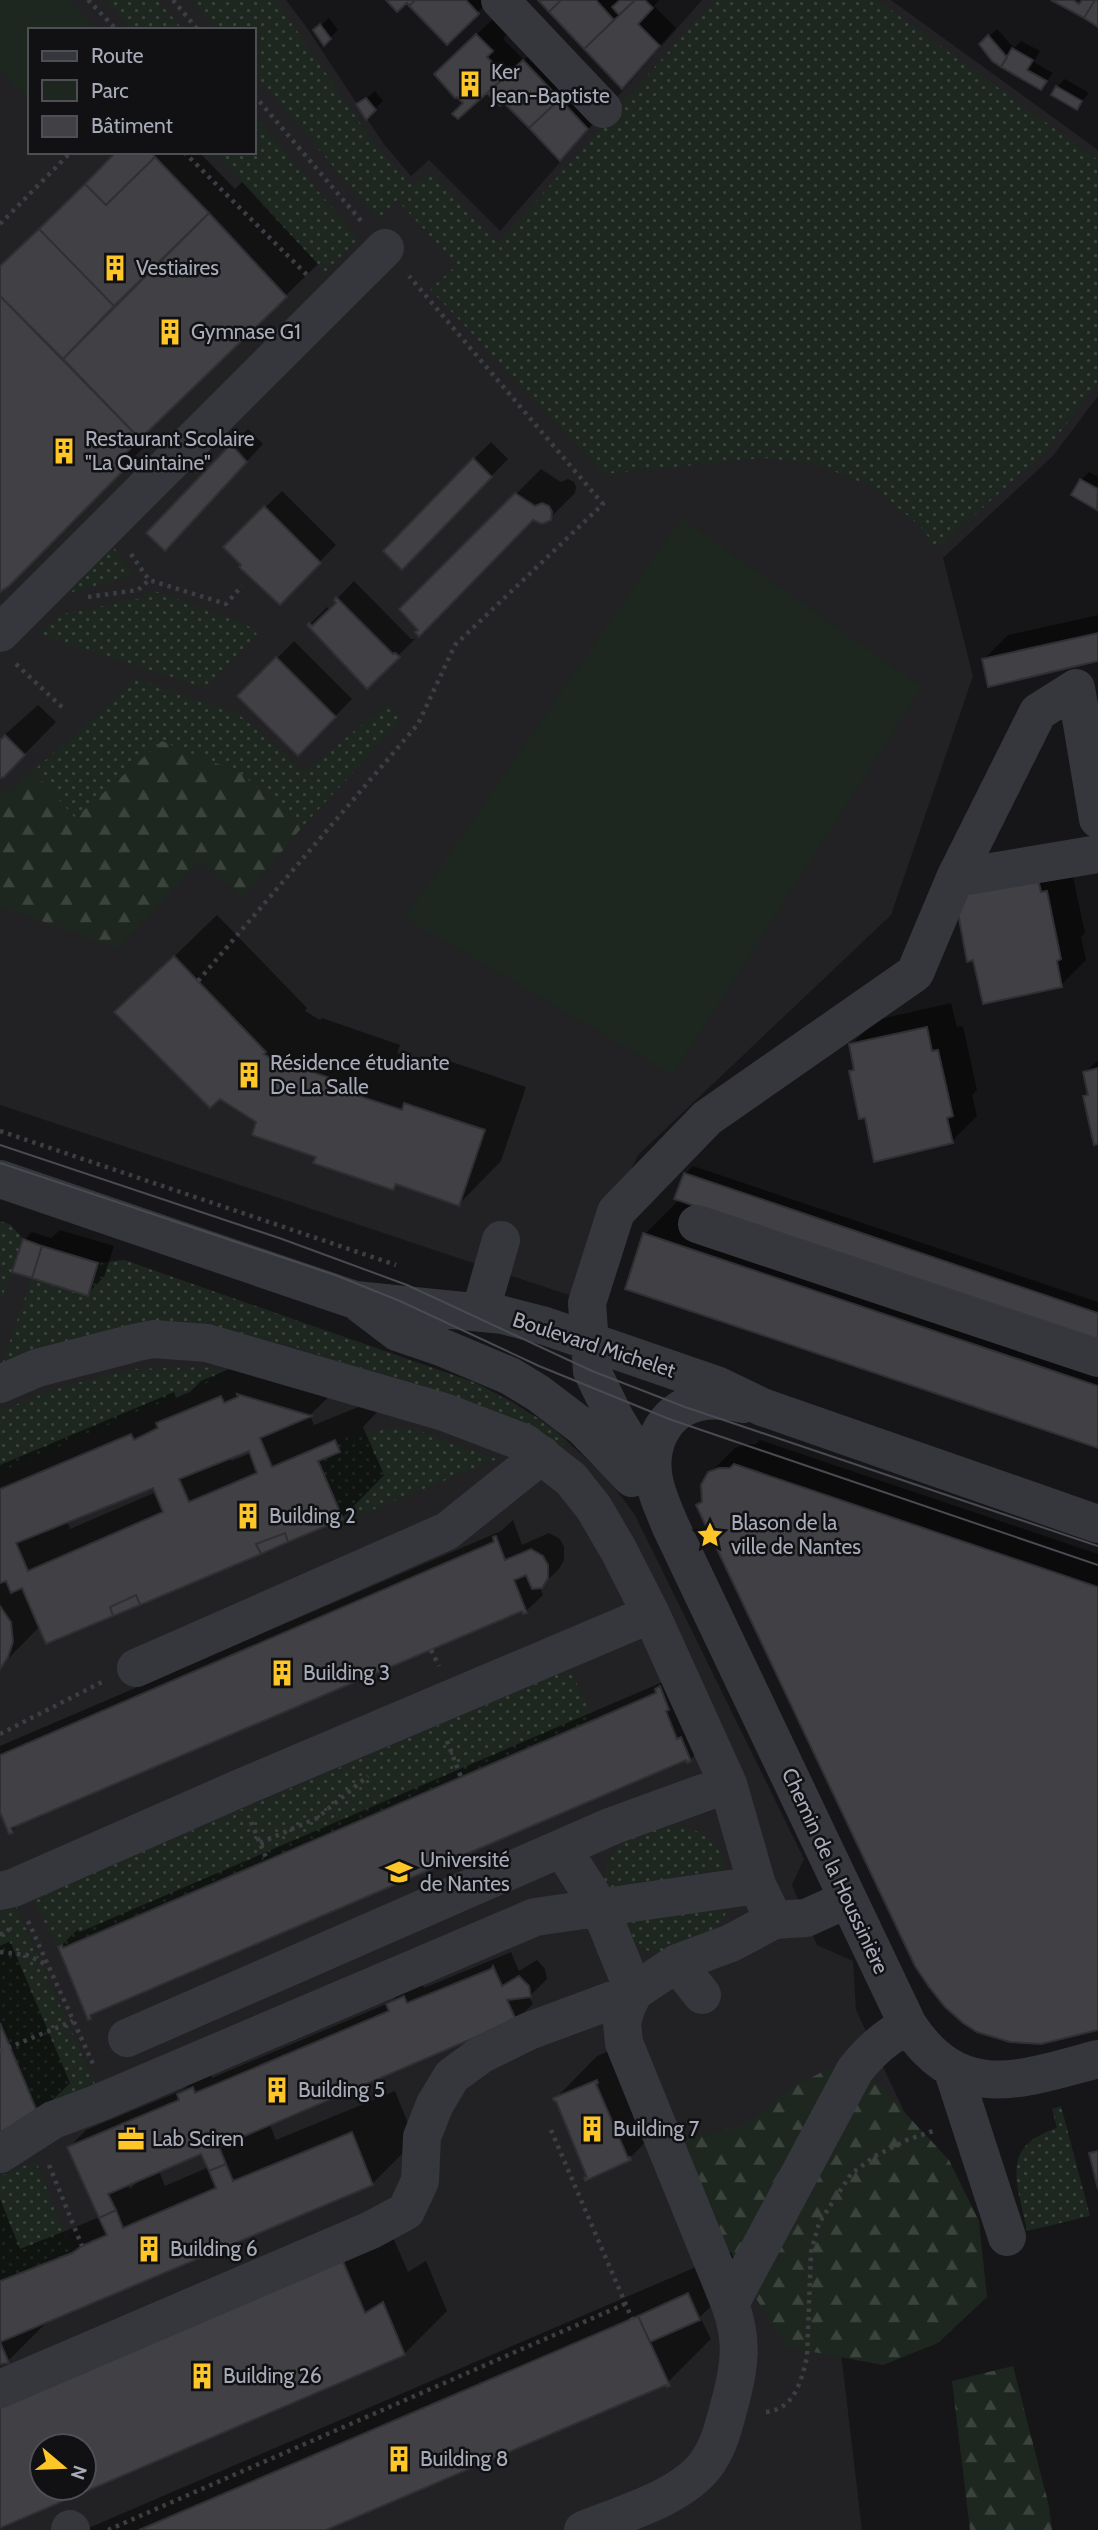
<svg xmlns="http://www.w3.org/2000/svg" width="1098" height="2530" viewBox="0 0 1098 2530" font-family="Cabin,sans-serif">
  <style>
    .built { fill: #222225; fill-rule: evenodd }
    .grass { fill: url(#grass-dots) }
    .forest { fill: url(#forest-firs) }
    .park { fill: #1d261f }
    .shadow { fill: #0007; fill-rule: evenodd }
    .building { fill: #404045; stroke: #303034; stroke-width: 2; fill-rule: evenodd }
    .lines { fill: none; stroke-linecap: round; stroke-linejoin: round }
    .path { stroke: #3c3e44; stroke-width: 4.5; stroke-dasharray: 3.5 5; stroke-linecap: butt }
    .minor { stroke: #36373d; stroke-width: 38 }
    .tram { stroke: #494b52; stroke-width: 2 }
    .labels { text-anchor: middle; stroke-width: 5; stroke-linejoin: round; paint-order: stroke }
    .poi-label { font-size: 21px; fill: #a7abb9; stroke: #111113; text-anchor: start }
    .street-label { font-size: 21px; fill: #a7abb9; stroke: #111113 }
  </style>
  <defs>
    <pattern id="grass-dots" width="8" height="8" patternUnits="userSpaceOnUse" patternTransform="scale(1.75)"><rect width="8" height="8" fill="#1d261f"/><path d="M2 2h.1M6 6h.1" fill="none" stroke="#3b433d" stroke-width="1.8" stroke-linecap="round"/></pattern>
    <pattern id="forest-firs" width="22" height="20" patternUnits="userSpaceOnUse" patternTransform="scale(1.75)"><rect width="22" height="20" fill="#1d261f"/><path d="M5 1l3.5 6h-7zM16 11l3.5 6h-7z" fill="#3b433d"/></pattern>
  </defs>
  <rect width="100%" height="100%" fill="#161618"/>
  <path class="built" d="M0 0H286L305 25 383 143 411 176 429 160 500 231 702 0H891L1098 150V396L1053 456 943 558 973 676 891 915 638 1155 572 1296 0 1105ZM30 30H254V152H30Z
    M0 1221 11 1225 23 1239 42 1246 98 1263 124 1260 476 1383 513 1402 555 1430 609 1480 635 1515 804 1859 792 1885 817 1945 853 1961 856 2010 905 2113 946 2237 840 2344 862 2530H0ZM42 2446H84V2488H42Z"/>
  <path class="grass" d="M105 0H158L183 30H134Z
    M192 0H276L373 142 412 185 430 172 498 244 714 0H877L1098 160V381L1047 450 937 549 920 526 873 487 816 464 764 458 604 474 430 289 457 265 397 200 378 219 254 73V30H217Z
    M254 114 358 239 325 272 213 152H254Z
    M108 539 133 575 89 588 44 599Z
    M152 590 246 624 257 634 205 688 38 634 63 614 137 599Z
    M137 679 238 714 305 772 387 704 404 718 303 826 240 773 75 818 33 771Z
    M0 1221 11 1225 23 1239 0 1303Z
    M124 1260 476 1383 538 1418 567 1441 559 1448 390 1378 290 1345 206 1326 1 1367 32 1278 87 1296 98 1263Z
    M204 1367 230 1373 0 1472V1411L57 1388 133 1369Z
    M397 1427 422 1432 497 1459 343 1522 318 1462 340 1452 335 1440Z
    M570 1669 594 1720 63 1948 61 1945 58 1947 32 1899Z
    M660 1823C693 1828 716 1831 726 1868L603 1891C604 1869 612 1844 632 1833 640 1828 651 1826 660 1823Z
    M730 1901C723 1925 717 1929 696 1939 688 1943 675 1952 666 1953 640 1955 624 1935 610 1916Z
    M16 1906 99 2093 39 2116 0 2023V1913Z
    M1061 2106 1090 2216 1027 2231C1018 2184 998 2147 1057 2128L1052 2109Z
    M36 2161 72 2253 0 2281V2176Z"/>
  <path class="forest" d="M162 741 240 773 303 826 243 898 200 861 117 948 0 906V790L6 791 33 771 75 818Z
    M839 2063 878 2084 949 2160 979 2221 987 2297 938 2343 883 2365 787 2347 729 2256 682 2140 745 2125 788 2090Z
    M1013 2366 1049 2506 1052 2530H970L952 2381Z"/>
  <path class="park" d="M0 0H69L98 30H30V100L0 71Z
    M681 518 922 687 673 1075 405 918Z"/>
  <path class="shadow" d="M388 0H490L447 42 407 0Z
    M540 0H659L654 6 676 28 622 87Z
    M329 18 338 30 324 43 315 30Z
    M494 18 508 33 503 39 524 60 540 45 604 111 560 159 504 101 487 91 465 103 453 57Z
    M997 29 1014 48 1021 41 1040 51 1034 62 1053 73 1041 88 981 44Z
    M1065 79 1089 93 1076 108 1057 87Z
    M375 91 383 101 366 117 358 105Z
    M118 152H199L235 189 242 182 318 264 147 431 153 438 8 585 0 590V268Z
    M248 429 263 444 181 532 232 445Z
    M491 442 508 459 402 567 474 459Z
    M541 469 561 482 568 479 574 482 576 487 575 493 550 518H533L401 609Z
    M1089 472 1098 477 1097 507 1081 480Z
    M282 491 336 545 279 603 225 547Z
    M354 581 411 639H415L367 686 309 625 327 607 330 610 338 603 336 600Z
    M1098 615V660H983L1008 635Z
    M294 641 352 699 298 754 240 696Z
    M38 705 56 722 3 776H0V739Z
    M1071 867 1085 933 1081 937 1086 960 1061 985 975 958 960 913Z
    M217 915 307 1008 305 1011 320 1020 322 1018 400 1045 397 1053 442 1067 449 1061 526 1087 501 1161 459 1204 398 1183 393 1188 318 1156 258 1121 117 1012Z
    M951 1003 957 1027 963 1026 977 1090 972 1095 977 1116 952 1141 866 1116 851 1071 855 1067 851 1045 876 1020Z
    M1098 1060V1142L1085 1097 1089 1092 1085 1073Z
    M693 1166 1098 1302V1446L645 1234 680 1199 685 1174Z
    M60 1230 114 1246 104 1277 87 1294 24 1240 32 1232 51 1238Z
    M264 1354 352 1374 310 1415 314 1425 378 1399 381 1408 363 1427 384 1475 342 1518 40 1626 0 1667V1465L174 1392 176 1398 190 1392 201 1381ZM250 1449 251 1453 232 1461 230 1457ZM154 1486 156 1492 70 1529 67 1521Z
    M760 1440 1098 1554V2027L703 1501 701 1491 709 1474 735 1448 745 1444H756Z
    M513 1520 522 1545 549 1533 560 1539 564 1547V1560L559 1569 540 1587 543 1595 526 1611 522 1609 21 1822 12 1831 0 1808V1746L501 1531Z
    M665 1681 707 1743 690 1760 686 1758 99 2009 90 2017 60 1947 77 1930 80 1932Z
    M10 1941 70 2083 38 2114 0 2130V1946Z
    M511 1952 519 1971 537 1960 545 1969 547 1979 529 1997 533 2004 516 2020 269 2123 276 2140 395 2091 415 2141 372 2184 49 2320 8 2361 0 2362V2199L20 2249 100 2217 69 2147 86 2130 183 2090 195 2078 210 2072 212 2078 391 2002 405 1988 421 1981 424 1988ZM252 2131 240 2142 238 2137ZM202 2152 209 2167 165 2186 159 2171ZM141 2178 130 2189 128 2184Z
    M640 2038 670 2117 628 2160 557 2098 555 2099 597 2056Z
    M381 2210 408 2272 426 2261 447 2311 404 2354 0 2526V2374ZM42 2446H84V2488H42Z
    M731 2252 742 2276 700 2317 711 2339 668 2382 322 2530H84Z"/>
  <path class="building" d="M386 0H415L409 6 407 3 397 12Z
    M415 0H466L479 14 447 45 409 6Z
    M538 0H561L549 12Z
    M561 0H596L614 20 584 49 549 12Z
    M620 0H635L619 15 612 7Z
    M635 0H645L653 8 638 24 660 46 622 89 584 49Z
    M1051 0H1073L1079 4 1082 0H1095L1084 18Z
    M1095 0H1098V27L1084 18Z
    M320 24 331 39 324 46 313 30Z
    M476 34 493 51 487 57 506 76 458 119 452 114 463 103 457 97 455 98 434 74Z
    M988 35 1007 57 1001 67 992 61 979 44Z
    M1012 48 1033 60 1027 70 1047 81 1041 90 1001 67Z
    M523 60 560 99 529 128 504 103 500 106 487 93Z
    M1056 86 1082 101 1077 110 1051 95Z
    M366 98 376 110 366 120 356 104Z
    M560 99 588 129 560 161 529 128Z
    M116 152H151L155 157 106 205 85 184Z
    M155 157 209 213 114 306 39 229 85 184 106 205Z
    M209 213 287 297 140 439 63 359Z
    M39 229 114 306 63 359 0 296V266Z
    M0 296 140 439 116 463 123 471 9 586 0 592Z
    M231 444 247 462 165 551 146 533Z
    M473 458 492 477 402 570 383 551Z
    M1080 479 1098 489 1097 510 1071 495Z
    M515 493 535 506 542 503 549 506 552 512 551 520 542 524 533 520 419 637 415 632 418 630 399 609Z
    M264 506 321 563 280 605 239 567 241 565 223 547Z
    M336 597 393 654 395 653 400 657 367 689 307 625 309 623 312 626 336 603 334 600Z
    M1098 633V661L988 687 982 659Z
    M276 657 336 717 298 756 237 696Z
    M5 735 25 755 4 777 0 778V740Z
    M1036 870 1041 892 1047 891 1061 959 1057 961 1062 987 983 1004 973 960 967 962 958 913 957 887Z
    M174 956 266 1052 264 1054 277 1062 278 1060 359 1088 356 1095 402 1110 404 1103 485 1130 459 1206 396 1184 393 1190 313 1163 316 1157 252 1135 256 1122 220 1099 210 1108 114 1012Z
    M927 1027 932 1051 938 1050 953 1116 947 1118 953 1143 874 1162 865 1118 859 1119 849 1071 854 1070 849 1044Z
    M1098 1068V1144L1094 1145 1083 1096 1088 1095 1083 1072Z
    M684 1173 1098 1313V1342L674 1199Z
    M643 1233 1098 1386V1448L625 1289Z
    M23 1239 42 1246 32 1278 12 1272Z
    M42 1246 98 1263 88 1296 32 1278Z
    M237 1394 312 1416 260 1438 272 1467 335 1440 340 1452 318 1461 343 1519 288 1542 285 1533 256 1544 261 1554 140 1605 136 1595 110 1607 113 1616 46 1644 22 1588 11 1593 6 1581 0 1583V1489L131 1434 134 1440 158 1428 156 1423 221 1396 224 1403 238 1397ZM249 1451 257 1473 189 1502 179 1479ZM153 1488 163 1512 28 1571 16 1543Z
    M734 1464 1098 1587V2030L1041 2044 1010 2042 977 2032 963 2023 945 2007 929 1987 915 1966 696 1505 702 1502 701 1485 708 1472 719 1468H730Z
    M285 1533 288 1542 261 1554 256 1544Z
    M496 1536 505 1560 531 1549 543 1556 548 1565V1578L542 1588 532 1589 526 1575 514 1580 527 1613 523 1614 522 1611 11 1828 13 1833 9 1834 0 1812V1755L494 1542 493 1537Z
    M136 1595 140 1605 113 1616 110 1607Z
    M0 1606 11 1622 13 1642 8 1657 0 1669Z
    M660 1686 669 1710 666 1711 677 1739 681 1737 691 1761 687 1763 686 1760 90 2015 91 2019 88 2020 58 1947 62 1945 63 1948 594 1720 656 1693 655 1689Z
    M493 1966 502 1986 519 1976 529 1986 531 1997 507 2000 517 2022H511L219 2147 226 2164 209 2171 201 2154 108 2194 116 2210 99 2218 67 2147 179 2100 177 2094 193 2087 195 2093 389 2011 386 2004 404 1996 407 2003 491 1969Z
    M0 2023 39 2116 0 2132Z
    M597 2080 598 2083 596 2084 628 2158 630 2157 631 2160 585 2181 584 2178 587 2177 556 2101H554L553 2098Z
    M352 2132 373 2185 0 2342 9 2363 0 2364V2281L72 2253 82 2246 107 2235 99 2218 116 2210 123 2228 216 2188 209 2171 226 2164 233 2181Z
    M1098 2151V2189L1089 2153Z
    M339 2252 365 2313 383 2302 405 2355 0 2528V2397ZM42 2446H84V2488H42Z
    M688 2293 700 2320 650 2342 638 2316Z
    M638 2316 670 2386 667 2387 666 2385 326 2530H139Z"/>
  <g class="lines">
    <path class="path" d="M88 0 117 30
      M173 0 198 30
      M254 95 362 222
      M184 152 307 275
      M0 224 71 152
      M131 554 149 580 226 604 242 586
      M88 597 138 590 149 580
      M16 664 64 709
      M198 981 418 724 455 645 603 504 409 276
      M0 1131 396 1265
      M431 1650 439 1666
      M0 1734 102 1682
      M447 1741 461 1777
      M251 1822 267 1860
      M260 1843 317 1818 368 1776
      M28 1921 94 2066
      M0 1934H5L10 1928
      M0 1952 27 1955 47 1965
      M0 2051 73 2021
      M551 2130 632 2319
      M49 2165 82 2246
      M766 2412C795 2409 801 2381 807 2357L811 2252 819 2223 851 2174 875 2156 907 2140 933 2131
      M108 2530 625 2304"/>
    <path class="minor" d="M500 0 603 109
      M0 633 385 248
      M955 878 1098 854
      M0 1179 355 1300 503 1315 545 1326 719 1386 762 1407 1098 1524
      M697 1224 1098 1358
      M355 1300 397 1332 441 1347 510 1376 538 1393 584 1428 632 1478
      M480 1313 501 1240
      M0 1384 37 1368 134 1343 153 1339 207 1343 444 1412 525 1443 571 1479 594 1508 619 1551 651 1614 728 1784 757 1885 774 1920
      M743 1404C729 1401 714 1399 699 1402 662 1410 646 1449 655 1484 658 1498 665 1512 670 1525L908 2025C961 2105 1021 2079 1098 2059
      M655 1484 616 1420 592 1371 587 1303 616 1212 707 1118 915 973 955 878 1038 712 1076 688 1098 819
      M136 1668 447 1531 542 1455
      M0 1891 13 1888 238 1789 651 1614
      M677 1963 702 1995
      M127 2038 612 1826 728 1784
      M953 2071 1007 2237
      M0 2154 53 2120 96 2104 535 1917 757 1885
      M730 2304 855 2070C871 2050 886 2037 908 2025
      M0 2389 371 2230 406 2211 420 2181 422 2137 435 2104 452 2076 482 2054 529 2031 634 1992 600 1908 562 1848
      M70 2529 71 2530
      M583 2530C622 2514 686 2497 709 2460 721 2442 725 2420 731 2399 740 2364 743 2340 730 2304L624 2043 622 2022 627 2006 634 1992 677 1963 731 1943 774 1920 806 1918 848 1899"/>
    <path class="tram" d="M0 1145 282 1239 407 1285 592 1371 685 1407 1098 1546
      M0 1163 335 1275 400 1301 539 1366 669 1419 1098 1565"/>
  </g>
  <defs>
    <g id="building-bare" transform="scale(2.1)"><path d="M-4-6H4V6H1V3H-1V6H-4ZM-2.5-4.3h1.7v1.8h-1.7ZM.8-4.3h1.7v1.8H.8ZM-2.5-1h1.7V.8h-1.7ZM.8-1h1.7V.8H.8Z" fill="#ffc627" stroke="#111113" stroke-width="2.5" paint-order="stroke"/></g>
    <g id="sight-bare" transform="scale(2.1)"><path d="M0-6L1.8-2.2L6-1.7L2.9 1.2L3.7 5.4L0 3.3L-3.7 5.4L-2.9 1.2L-6-1.7L-1.8-2.2Z" fill="#ffc627" stroke="#111113" stroke-width="2.5" paint-order="stroke"/></g>
    <g id="university-bare" transform="scale(2.1)"><path d="M0-5L7-2L0 1L-7-2ZM-4 1L0 2.5L4 1V4Q0 6-4 4Z" fill="#ffc627" stroke="#111113" stroke-width="2.5" paint-order="stroke"/></g>
    <g id="office-bare" transform="scale(2.1)"><path d="M-6-3h4V-5.5h4V-3h4V5H-6ZM-1-4.5V-3h2v-1.5ZM-6 0V1H6V0Z" fill="#ffc627" stroke="#111113" stroke-width="2.5" paint-order="stroke"/></g>
  </defs>
  <g fill-rule="evenodd">
    <use href="#building-bare" x="470" y="84"/>
    <use href="#building-bare" x="115" y="268"/>
    <use href="#building-bare" x="170" y="332"/>
    <use href="#building-bare" x="64" y="451"/>
    <use href="#building-bare" x="249" y="1075"/>
    <use href="#building-bare" x="248" y="1516"/>
    <use href="#sight-bare" x="710" y="1535"/>
    <use href="#building-bare" x="282" y="1673"/>
    <use href="#university-bare" x="399" y="1872"/>
    <use href="#building-bare" x="277" y="2090"/>
    <use href="#building-bare" x="592" y="2129"/>
    <use href="#office-bare" x="131" y="2139"/>
    <use href="#building-bare" x="149" y="2249"/>
    <use href="#building-bare" x="202" y="2376"/>
    <use href="#building-bare" x="399" y="2459"/>
  </g>
  <g class="labels">
    <g class="poi-label">
      <text x="491" y="79">Ker<tspan x="491" dy="24">Jean-Baptiste</tspan></text>
      <text x="136" y="275">Vestiaires</text>
      <text x="191" y="339">Gymnase G1</text>
      <text x="85" y="446">Restaurant Scolaire<tspan x="85" dy="24">"La Quintaine"</tspan></text>
      <text x="270" y="1070">Résidence étudiante<tspan x="270" dy="24">De La Salle</tspan></text>
      <text x="269" y="1523">Building 2</text>
      <text x="731" y="1530">Blason de la<tspan x="731" dy="24">ville de Nantes</tspan></text>
      <text x="303" y="1680">Building 3</text>
      <text x="420" y="1867">Université<tspan x="420" dy="24">de Nantes</tspan></text>
      <text x="298" y="2097">Building 5</text>
      <text x="613" y="2136">Building 7</text>
      <text x="152" y="2146">Lab Sciren</text>
      <text x="170" y="2256">Building 6</text>
      <text x="223" y="2383">Building 26</text>
      <text x="420" y="2466">Building 8</text>
    </g>
    <g class="street-label">
      <text transform="translate(594 1345) rotate(18)" y="7">Boulevard Michelet</text>
      <text transform="translate(835 1871) rotate(65)" y="7">Chemin de la Houssinière</text>
    </g>
  </g>
  <rect x="28" y="28" width="228" height="126" fill="#111113" stroke="#4d4f55" stroke-width="2"/>
  <rect x="42" y="51" width="35" height="10" fill="#36373d" stroke="#4d4f55" stroke-width="2"/>
  <text x="91" y="63" font-size="21" fill="#a7abb9">Route</text>
  <rect x="42" y="80" width="35" height="21" fill="#1d261f" stroke="#4d4f55" stroke-width="2"/>
  <text x="91" y="98" font-size="21" fill="#a7abb9">Parc</text>
  <rect x="42" y="116" width="35" height="21" fill="#404045" stroke="#4d4f55" stroke-width="2"/>
  <text x="91" y="133" font-size="21" fill="#a7abb9">Bâtiment</text>
  <g transform="translate(63 2467) rotate(109)"><circle r="33" fill="#111113" stroke="#4d4f55" stroke-width="2"/>
  <path d="M0-5L12 26L0 18L-12 26Z" fill="#ffc627"/>
  <text y="-10" font-size="19" font-weight="bold" text-anchor="middle" fill="#a7abb9">N</text>
  </g>
</svg>
